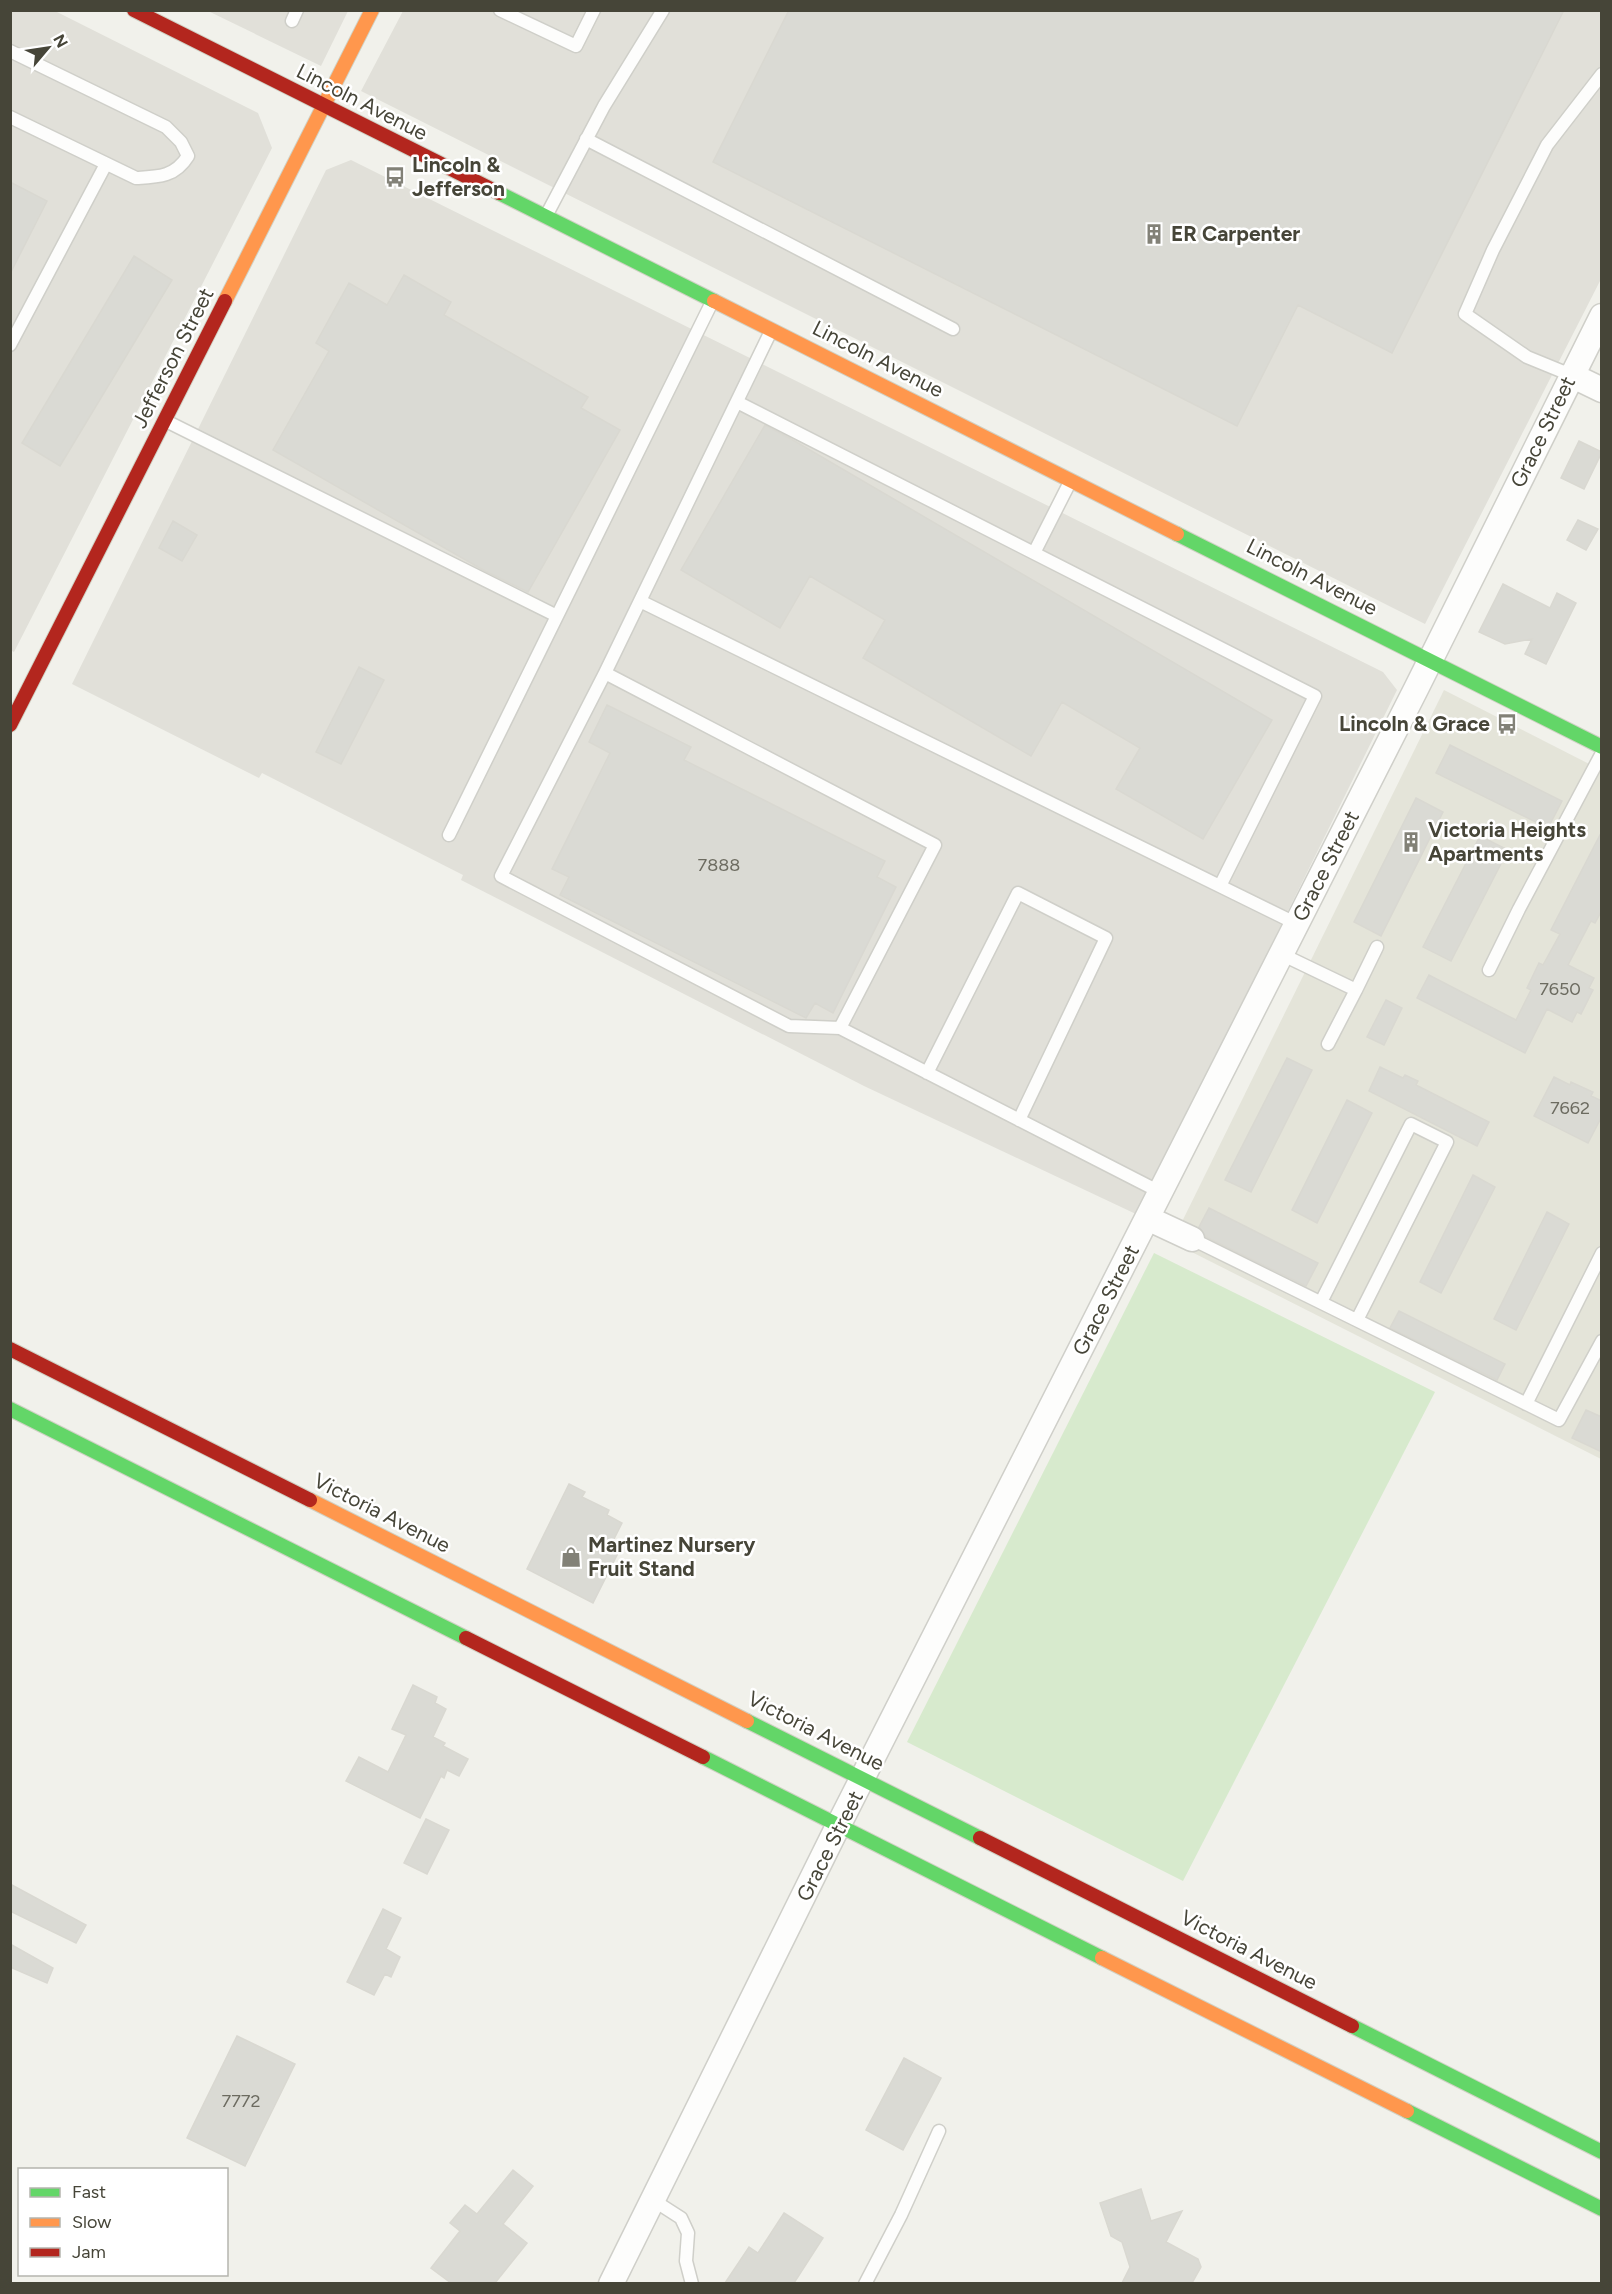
<svg xmlns="http://www.w3.org/2000/svg" width="1612" height="2294" viewBox="0 0 1612 2294" font-family="Figtree,sans-serif">
  <style>
    .residential { fill: #e4e4d9 }
    .industrial { fill: #e1e0d9 }
    .green { fill: #d7eacd }
    .building { fill: #dadad4; stroke: #d9d8d1; stroke-width: 1.5 }
    .lines { fill: none; stroke-linecap: round; stroke-linejoin: round }
    .lane-casing { stroke: #cfcfc9; stroke-width: 15 }
    .street-casing { stroke: #cfcfc9; stroke-width: 27 }
    .fast-casing { stroke: #d0d1c4; stroke-width: 16 }
    .slow-casing { stroke: #d0d1c4; stroke-width: 16 }
    .jam-casing { stroke: #d0d1c4; stroke-width: 16 }
    .lane { stroke: #fdfdfc; stroke-width: 12 }
    .street { stroke: #fdfdfc; stroke-width: 24 }
    .fast { stroke: #63d668; stroke-width: 14 }
    .slow { stroke: #ff974d; stroke-width: 14 }
    .jam { stroke: #b3261e; stroke-width: 14 }
    .labels { text-anchor: middle; stroke-width: 5; stroke-linejoin: round; paint-order: stroke }
    .number-label { font-size: 18px; fill: #6c6b60 }
    .street-label { font-size: 21px; fill: #464538; stroke: #fff }
    .poi-label { font-size: 21px; font-weight: bold; fill: #464538; stroke: #fff; text-anchor: start }
  </style>
  <rect width="100%" height="100%" fill="#f1f1eb"/>
  <path class="residential" d="M1444 690 1601 770V1459L1172 1242Z"/>
  <path class="industrial" d="M10 11H55L258 113 272 148 14 652 10 650Z
    M208 11H348L321 66Z
    M403 11H1601V279L1425 624 361 91Z
    M351 160 1383 672 1397 690 1138 1215 864 1086 461 880 463 875 262 773 259 778 72 684 326 170Z"/>
  <path class="green" d="M1154 1253 1435 1392 1183 1881 907 1742Z"/>
  <path class="building" d="M789 10H1564L1392 353 1298 305 1237 426 713 162Z
    M10 182 47 201 10 274Z
    M134 256 172 280 60 466 22 443Z
    M404 275 451 302 444 315 588 397 581 408 620 430 528 592 485 571 273 450 329 351 316 343 349 283 387 305Z
    M765 425 791 439 1272 720 1203 839 1116 789 1140 748 1062 702 1031 756 863 658 885 620 810 576 780 628 681 570Z
    M1579 441 1602 452 1584 489 1561 478Z
    M1578 520 1598 529 1586 550 1567 540Z
    M173 521 197 535 182 561 159 548Z
    M1503 584 1550 608 1557 593 1576 603 1546 664 1525 654 1532 639 1505 644 1479 632Z
    M359 667 384 680 341 764 316 752Z
    M607 705 691 747 684 760 885 861 877 877 896 887 833 1013 815 1003 806 1018 560 895 569 877 552 869 610 753 589 742Z
    M1450 745 1562 801 1548 828 1436 773Z
    M1416 798 1443 812 1381 936 1354 922Z
    M1602 831V910L1595 923 1591 921 1568 965 1594 978 1589 988 1593 990 1581 1014 1577 1012 1572 1022 1547 1009 1525 1053 1417 998 1429 975 1516 1020 1531 990 1527 988 1539 963 1543 965 1560 934 1551 930Z
    M1480 836 1508 850 1451 961 1423 947Z
    M1386 1000 1402 1008 1384 1045 1367 1037Z
    M1287 1058 1312 1070 1251 1192 1225 1180Z
    M1380 1067 1403 1078 1405 1075 1418 1081 1416 1085 1489 1122 1477 1146 1369 1091Z
    M1554 1077 1570 1085 1571 1082 1593 1092 1591 1096 1602 1101V1116L1588 1143 1534 1116Z
    M1347 1100 1372 1113 1317 1223 1292 1210Z
    M1473 1175 1495 1187 1441 1293 1420 1282Z
    M1209 1208 1318 1263 1306 1286 1206 1237 1199 1227Z
    M1547 1212 1569 1224 1516 1330 1494 1319Z
    M1399 1311 1505 1364 1497 1380 1390 1328Z
    M1586 1410 1602 1417V1452L1572 1438Z
    M569 1484 585 1492 582 1497 609 1510 607 1515 622 1523 610 1547 619 1551 593 1603 527 1569Z
    M413 1685 437 1697 435 1703 446 1709 433 1737 445 1743 443 1746 468 1759 459 1776 447 1770 444 1778 441 1776 420 1818 346 1781 359 1757 388 1772 406 1735 392 1729Z
    M426 1819 449 1830 427 1874 404 1863Z
    M10 1884 86 1925 76 1943 10 1911Z
    M383 1909 401 1918 386 1949 400 1957 391 1977 385 1974 374 1995 347 1982Z
    M10 1944 53 1968 47 1983 10 1967Z
    M237 2036 295 2064 245 2166 187 2138Z
    M904 2058 941 2078 903 2150 866 2130Z
    M513 2170 533 2186 503 2224 527 2243 495 2283H451L431 2268 460 2231 450 2223 465 2205 477 2214Z
    M1141 2189 1151 2221 1182 2211 1166 2242 1198 2259 1201 2267 1192 2283H1122L1130 2267 1122 2242 1111 2236 1100 2203Z
    M784 2213 823 2238 794 2283H725L749 2247 758 2253Z"/>
  <g class="lines">
    <g class="lane-casing">
      <path id="lane" d="M500 10 576 46 594 10
        M292 21 297 10
        M10 51 166 127 181 142 188 156C175 177 158 177 136 178L10 117
        M586 139 953 329
        M546 216 604 106 663 10
        M10 345 106 164
        M1571 375 1527 357 1465 314 1493 250 1547 145 1602 74
        M737 402 1315 696 1220 886
        M166 421 557 616
        M1034 553 1070 482
        M640 601 1297 924
        M605 673 935 845 840 1028 789 1026 501 876 605 673 771 331
        M449 835 712 302
        M1281 954 1356 990 1328 1044
        M1489 970 1519 909 1602 753
        M1356 990 1377 947
        M840 1028 1160 1192
        M927 1073 1018 893 1106 938 1019 1120
        M1192 1239 1559 1420 1602 1341
        M1321 1302 1411 1124 1447 1142 1357 1320
        M1526 1404 1602 1253
        M653 2200 681 2218 688 2233 686 2261 692 2284
        M865 2284 901 2215 939 2131"/>
    </g>
    <g class="street-casing">
      <path id="street" d="M1571 375 1602 390
        M1147 1218 1192 1239
        M611 2284 835 1832 1416 689 1602 316"/>
    </g>
    <g class="fast-casing">
      <path id="fast" d="M499 193 714 301
        M1177 534 1602 747
        M10 1409 466 1638
        M747 1721 980 1838
        M703 1757 1102 1958
        M1352 2026 1602 2152
        M1407 2111 1602 2209"/>
    </g>
    <g class="slow-casing">
      <path id="slow" d="M225 301 372 10
        M714 301 1177 534
        M310 1500 747 1721
        M1102 1958 1407 2111"/>
    </g>
    <g class="jam-casing">
      <path id="jam" d="M134 10 499 193
        M10 725 225 301
        M10 1349 310 1500
        M466 1638 703 1757
        M980 1838 1352 2026"/>
    </g>
    <use href="#lane" class="lane"/>
    <use href="#street" class="street"/>
    <use href="#fast" class="fast"/>
    <use href="#slow" class="slow"/>
    <use href="#jam" class="jam"/>
  </g>
  <defs>
    <g id="bus-bare" transform="scale(1.62)"><path d="M-5-6H5V4H4V6H2V4H-2V6H-4V4H-5ZM-3.5-4V0h7V-4ZM-3.5 1.2v1.5H-2V1.2ZM2 1.2v1.5H3.5V1.2Z" fill="#828177" stroke="#fff" stroke-width="2.5" paint-order="stroke"/></g>
    <g id="building-bare" transform="scale(1.62)"><path d="M-4-6H4V6H1V3H-1V6H-4ZM-2.5-4.3h1.7v1.8h-1.7ZM.8-4.3h1.7v1.8H.8ZM-2.5-1h1.7V.8h-1.7ZM.8-1h1.7V.8H.8Z" fill="#828177" stroke="#fff" stroke-width="2.5" paint-order="stroke"/></g>
    <g id="shop-bare" transform="scale(1.62)"><path d="M-5-2.5h2.3a2.7 3.5 0 0 1 5.4 0H5L5.5 6h-11ZM-1.5-2.5h3a1.5 2.3 0 0 0-3 0Z" fill="#828177" stroke="#fff" stroke-width="2.5" paint-order="stroke"/></g>
  </defs>
  <g fill-rule="evenodd">
    <use href="#bus-bare" x="395" y="177"/>
    <use href="#building-bare" x="1154" y="234"/>
    <use href="#bus-bare" x="1507" y="724"/>
    <use href="#building-bare" x="1411" y="842"/>
    <use href="#shop-bare" x="571" y="1557"/>
  </g>
  <g class="labels">
    <g class="number-label">
      <text x="719" y="871">7888</text>
      <text x="1560" y="995">7650</text>
      <text x="1570" y="1114">7662</text>
      <text x="241" y="2107">7772</text>
    </g>
    <g class="street-label">
      <text transform="translate(362 102) rotate(27)" y="7">Lincoln Avenue</text>
      <text transform="translate(173 358) rotate(-63)" y="7">Jefferson Street</text>
      <text transform="translate(878 359) rotate(27)" y="7">Lincoln Avenue</text>
      <text transform="translate(1543 432) rotate(-64)" y="7">Grace Street</text>
      <text transform="translate(1312 577) rotate(27)" y="7">Lincoln Avenue</text>
      <text transform="translate(1326 866) rotate(-63)" y="7">Grace Street</text>
      <text transform="translate(1106 1300) rotate(-63)" y="7">Grace Street</text>
      <text transform="translate(382 1513) rotate(27)" y="7">Victoria Avenue</text>
      <text transform="translate(816 1731) rotate(27)" y="7">Victoria Avenue</text>
      <text transform="translate(830 1846) rotate(-63)" y="7">Grace Street</text>
      <text transform="translate(1249 1950) rotate(27)" y="7">Victoria Avenue</text>
    </g>
    <g class="poi-label">
      <text x="412" y="172">Lincoln &amp;<tspan x="412" dy="24">Jefferson</tspan></text>
      <text x="1171" y="241">ER Carpenter</text>
      <text x="1490" y="731" text-anchor="end">Lincoln &amp; Grace</text>
      <text x="1428" y="837">Victoria Heights<tspan x="1428" dy="24">Apartments</tspan></text>
      <text x="588" y="1552">Martinez Nursery<tspan x="588" dy="24">Fruit Stand</tspan></text>
    </g>
  </g>
  <rect width="1612" height="2294" fill="none" stroke="#464538" stroke-width="24"/>
  <rect x="18" y="2168" width="210" height="108" fill="#ffffff" stroke="#b5b5af" stroke-width="1.5"/>
  <rect x="30" y="2188" width="30" height="9" fill="#63d668" stroke="#b5b5af" stroke-width="1.5"/>
  <text x="72" y="2198" font-size="18" fill="#464538">Fast</text>
  <rect x="30" y="2218" width="30" height="9" fill="#ff974d" stroke="#b5b5af" stroke-width="1.5"/>
  <text x="72" y="2228" font-size="18" fill="#464538">Slow</text>
  <rect x="30" y="2248" width="30" height="9" fill="#b3261e" stroke="#b5b5af" stroke-width="1.5"/>
  <text x="72" y="2258" font-size="18" fill="#464538">Jam</text>
  <g transform="translate(48 48) rotate(61)" stroke="#ffffff" stroke-width="4.5" paint-order="stroke">
  <path d="M0-4.5L10 22L0 15L-10 22Z" fill="#464538"/>
  <text y="-9" font-size="16" font-weight="bold" text-anchor="middle" fill="#464538">N</text>
  </g>
</svg>
